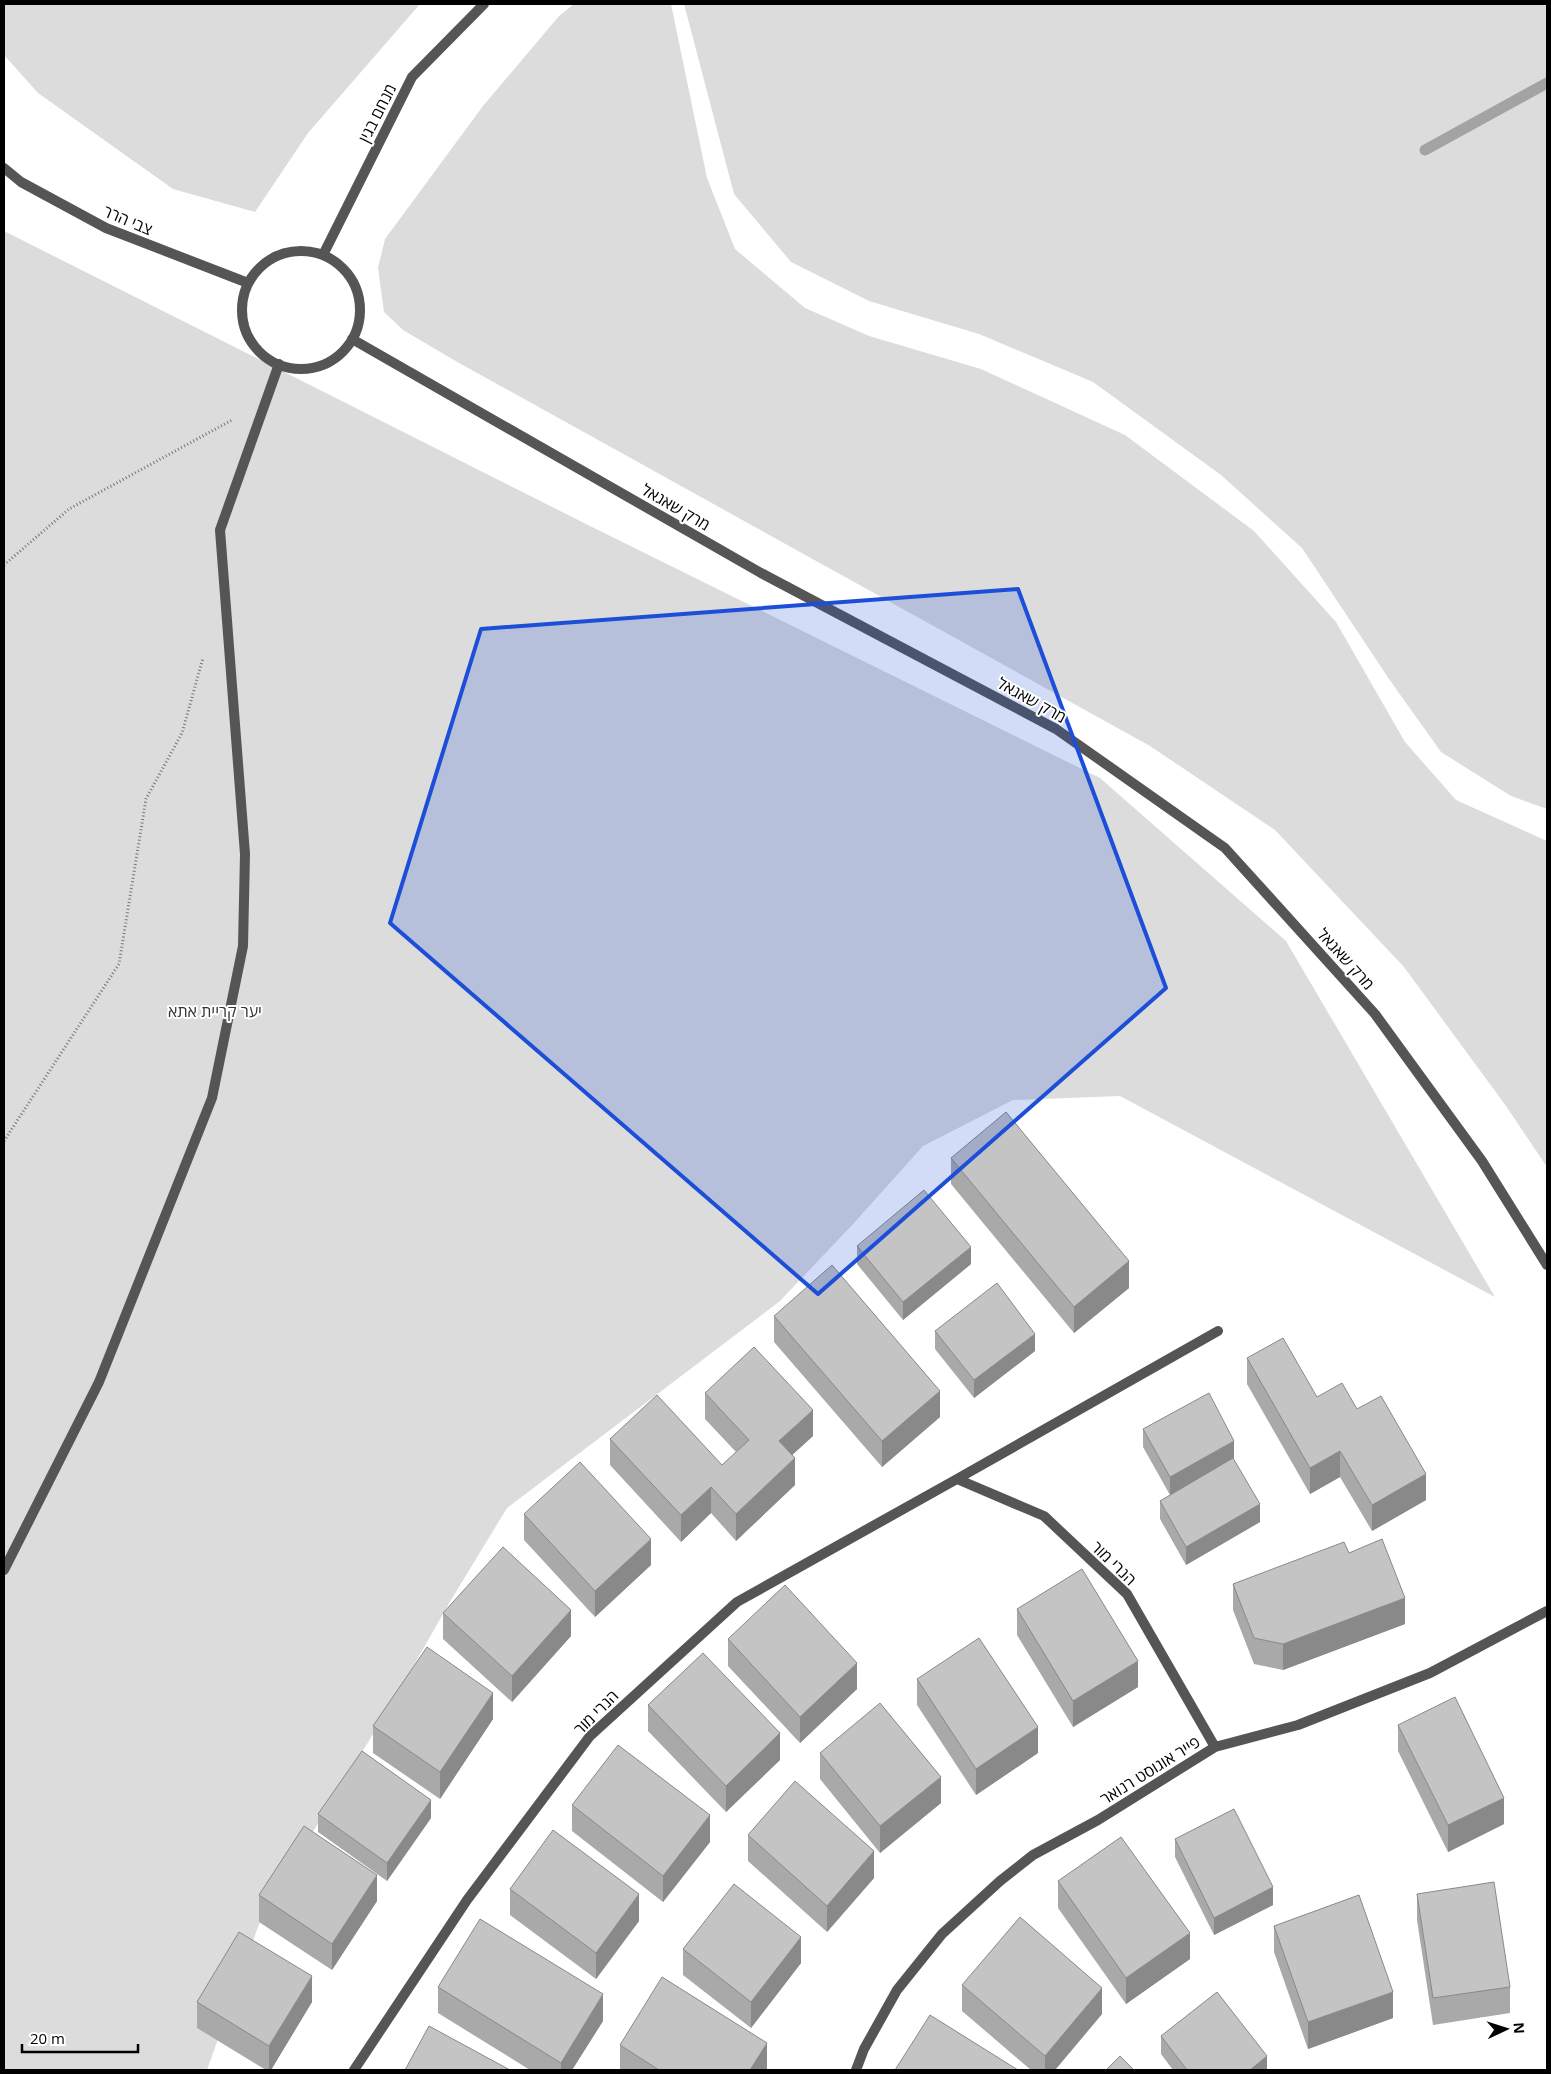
<svg xmlns="http://www.w3.org/2000/svg" width="1551" height="2074" viewBox="0 0 1551 2074" font-family="'Open Sans',Heebo,sans-serif">
  <style>
    .green { fill: #dcdcdc }
    .lines { fill: none; stroke-linecap: round; stroke-linejoin: round }
    .stream { stroke: #a3a3a3; stroke-width: 11 }
    .path { stroke: #777; stroke-width: 3; stroke-dasharray: 1 2.5; stroke-linecap: butt }
    .minor { stroke: #555; stroke-width: 10 }
    .tertiary { stroke: #555; stroke-width: 10 }
    .wall { fill: #a9a9a9 }
    .shaded-wall { fill: #898989 }
    .building { fill: #c4c4c4; stroke: #898989 }
    .marked { fill: #1d4ed8; fill-opacity: 0.2; stroke: #1d4ed8; stroke-width: 4; stroke-linejoin: round }
    .labels { text-anchor: middle; stroke-width: 4; stroke-linejoin: round; paint-order: stroke }
    .street-label { font-size: 16px; fill: #000; stroke: #fff }
    .park-label { font-size: 16px; fill: #333; stroke: #fff }
  </style>
  <rect width="100%" height="100%" fill="#fff"/>
  <path class="green" d="M4 4H420L308 133 255 212 173 189 38 93 4 55Z
    M574 4H671L707 178 735 249 805 308 869 336 981 369 1125 435 1254 531 1336 622 1405 742 1456 800 1547 841V1167L1506 1106 1404 967 1275 830 1150 746 452 359 403 330 384 312 378 268 385 239 483 106 559 16Z
    M684 4H1547V809L1511 796 1441 752 1389 679 1302 548 1221 475 1093 382 979 334 869 301 791 262 734 194Z
    M4 231 588 525 1100 778 1286 941 1495 1297 1120 1096 1013 1100 923 1146 853 1224 780 1301 507 1508 451 1600 394 1700 263 1913 207 2070H4Z"/>
  <g class="lines">
    <path class="stream" d="M1425 150 1547 83"/>
    <path class="path" d="M4 565 69 509 232 420
      M4 1141 119 964 146 799 182 733 203 658"/>
    <path class="minor" d="M4 1570 99 1382 212 1098 243 946 245 854 220 530 279 364
      M1215 1747 1127 1594 1044 1516 957 1479 1218 1331
      M354 2070 467 1900 590 1736 737 1602 957 1479
      M856 2070 864 2049 897 1990 942 1934 1000 1881 1033 1855 1098 1820 1215 1747 1298 1725 1430 1673 1547 1611"/>
    <path class="tertiary" d="M4 168 21 182 106 228 248 283
      M242 310a59 59 0 1 1 118 0a59 59 0 1 1-118 0Z
      M323 255 412 77 484 4
      M352 339 761 573 1056 729 1225 848 1375 1014 1482 1161 1547 1265"/>
  </g>
  <path class="wall" d="M951 1158 1129 1288 1074 1333 951 1184Z
    M857 1246 971 1264 903 1320 857 1264Z
    M774 1316 940 1417 882 1467 774 1342Z
    M935 1331 1035 1351 974 1398 935 1349Z
    M1247 1358 1317 1397 1357 1409 1426 1500 1372 1531 1340 1477 1310 1494 1247 1384Z
    M705 1393 813 1436 792 1455 795 1485 736 1541 711 1513 681 1542 610 1465V1439L722 1465 736 1452 705 1419Z
    M1143 1429 1234 1459V1460L1260 1522 1186 1565 1160 1519V1501L1170 1495 1143 1447Z
    M524 1514 651 1565 595 1617 524 1540Z
    M1349 1553 1405 1624 1283 1670 1254 1664 1233 1610V1584Z
    M1017 1609 1138 1687 1073 1727 1017 1635Z
    M443 1613 571 1636 512 1702 443 1639Z
    M728 1639 857 1689 800 1743 728 1666Z
    M917 1679 1038 1753 976 1795 917 1705Z
    M648 1705 780 1760 726 1812 648 1731Z
    M493 1719 440 1799 373 1753V1726Z
    M1398 1725 1504 1824 1448 1852 1398 1751Z
    M820 1753 941 1803 880 1853 820 1779Z
    M572 1805 710 1842 663 1902 572 1831Z
    M318 1814 431 1818 387 1881 318 1832Z
    M748 1835 874 1878 827 1932 748 1861Z
    M1175 1839 1273 1905 1214 1935 1175 1857Z
    M1058 1881 1190 1959 1126 2004 1058 1908Z
    M510 1889 639 1921 596 1979 510 1915Z
    M1417 1894 1510 1987V2013L1433 2025 1417 1920Z
    M259 1895 377 1901 332 1970 259 1922Z
    M1274 1926 1393 2018 1308 2049 1274 1952Z
    M683 1949 801 1963 751 2028 683 1975Z
    M962 1985 1102 2014 1055 2070H1031L962 2011Z
    M438 1987 603 2021 572 2070H530L438 2013Z
    M197 2002H312L271 2070H266L197 2028Z
    M1161 2036 1267 2070H1173L1161 2054Z
    M620 2045 767 2069 766 2070H620Z"/>
  <path class="shaded-wall" d="M971 1247V1264L903 1320V1302Z
    M1129 1261V1288L1074 1333V1307Z
    M1035 1334V1351L974 1398V1380Z
    M940 1391V1417L882 1467V1441Z
    M813 1410V1436L779 1467V1441Z
    M1234 1441V1459L1170 1495V1477Z
    M1340 1451V1477L1310 1494V1468Z
    M795 1458V1485L736 1541V1514Z
    M1426 1474V1500L1372 1531V1505Z
    M711 1487V1513L681 1542V1515Z
    M1260 1504V1522L1186 1565V1547Z
    M651 1539V1565L595 1617V1591Z
    M1405 1598V1624L1283 1670V1644Z
    M571 1610V1636L512 1702V1676Z
    M1138 1661V1687L1073 1727V1701Z
    M857 1663V1689L800 1743V1717Z
    M493 1693V1719L440 1799V1772Z
    M1038 1727V1753L976 1795V1769Z
    M780 1733V1760L726 1812V1786Z
    M941 1777V1803L880 1853V1826Z
    M1504 1798V1824L1448 1852V1825Z
    M431 1800V1818L387 1881V1863Z
    M710 1815V1842L663 1902V1876Z
    M874 1851V1878L827 1932V1906Z
    M377 1875V1901L332 1970V1944Z
    M1273 1887V1905L1214 1935V1918Z
    M639 1894V1921L596 1979V1953Z
    M1190 1933V1959L1126 2004V1978Z
    M801 1937V1963L751 2028V2002Z
    M312 1976V2002L271 2070H269V2046Z
    M1102 1988V2014L1055 2070H1045V2056Z
    M1393 1992V2018L1308 2049V2022Z
    M603 1994V2021L572 2070H561V2063Z
    M767 2043V2069L766 2070H750Z
    M1267 2056V2070H1250Z"/>
  <path class="building" d="M1006 1112 1129 1261 1074 1307 951 1158Z
    M924 1190 971 1247 903 1302 857 1246Z
    M832 1265 940 1391 882 1441 774 1316Z
    M997 1283 1035 1334 974 1380 935 1331Z
    M1283 1338 1317 1397 1342 1383 1357 1409 1381 1396 1426 1474 1372 1505 1340 1451 1310 1468 1247 1358Z
    M754 1347 813 1410 779 1441 795 1458 736 1514 711 1487 681 1515 610 1439 657 1395 722 1465 749 1440 705 1393Z
    M1209 1393 1234 1441 1170 1477 1143 1429Z
    M1233 1458 1260 1504 1186 1547 1160 1501Z
    M580 1462 651 1539 595 1591 524 1514Z
    M1382 1539 1405 1598 1283 1644 1254 1638 1233 1584 1344 1542 1349 1553Z
    M503 1547 571 1610 512 1676 443 1613Z
    M1082 1569 1138 1661 1073 1701 1017 1609Z
    M785 1585 857 1663 800 1717 728 1639Z
    M979 1638 1038 1727 976 1769 917 1679Z
    M427 1647 493 1693 440 1772 373 1726Z
    M703 1653 780 1733 726 1786 648 1705Z
    M1455 1697 1504 1798 1448 1825 1398 1725Z
    M880 1703 941 1777 880 1826 820 1753Z
    M618 1745 710 1815 663 1876 572 1805Z
    M362 1751 431 1800 387 1863 318 1814Z
    M795 1781 874 1851 827 1906 748 1835Z
    M1234 1809 1273 1887 1214 1918 1175 1839Z
    M304 1826 377 1875 332 1944 259 1895Z
    M553 1830 639 1894 596 1953 510 1889Z
    M1121 1837 1190 1933 1126 1978 1058 1881Z
    M1494 1882 1510 1987 1433 1998 1417 1894Z
    M734 1884 801 1937 751 2002 683 1949Z
    M1359 1895 1393 1992 1308 2022 1274 1926Z
    M1020 1917 1102 1988 1045 2056 962 1985Z
    M480 1919 603 1994 561 2063 438 1987Z
    M239 1932 312 1976 269 2046 197 2002Z
    M662 1977 767 2043 750 2070H659L620 2045Z
    M1217 1992 1267 2056 1250 2070H1187L1161 2036Z
    M930 2015 1018 2070H895Z
    M429 2026 510 2070H405Z
    M1120 2056 1134 2070H1106Z"/>
  <path class="marked" d="M1018 589 1166 988 818 1294 390 923 481 629Z"/>
  <g class="labels">
    <g class="street-label">
      <text transform="translate(377 113) rotate(-63)" y="6">מנחם בגין</text>
      <text transform="translate(128 220) rotate(23)" y="6">צבי הרר</text>
      <text transform="translate(676 507) rotate(30)" y="6">מרק שאגאל</text>
      <text transform="translate(1032 700) rotate(29)" y="6">מרק שאגאל</text>
      <text transform="translate(1346 959) rotate(48)" y="6">מרק שאגאל</text>
      <text transform="translate(1114 1563) rotate(44)" y="6">הנרי מור</text>
      <text transform="translate(596 1712) rotate(-45)" y="6">הנרי מור</text>
      <text transform="translate(1150 1770) rotate(-32)" y="6">פייר אוגוסט רנואר</text>
    </g>
    <g class="park-label">
      <text x="215" y="1017">יער קריית אתא</text>
    </g>
  </g>
  <rect width="1551" height="2074" fill="none" stroke="#000000" stroke-width="10"/>
  <g transform="translate(1506 2029) rotate(86)" stroke="#ffffff" stroke-width="4" paint-order="stroke">
  <path d="M0-4L9 19L0 12L-9 19Z" fill="#000000"/>
  <text y="-8" font-size="14" font-weight="bold" text-anchor="middle" fill="#000000">N</text>
  </g>
  <path d="M22 2044v8h116v-8" fill="none" stroke="#000000" stroke-width="2.5"/>
  <text x="30" y="2044" font-size="15" fill="#000000" stroke="#ffffff" stroke-width="4" paint-order="stroke">20 m</text>
</svg>
